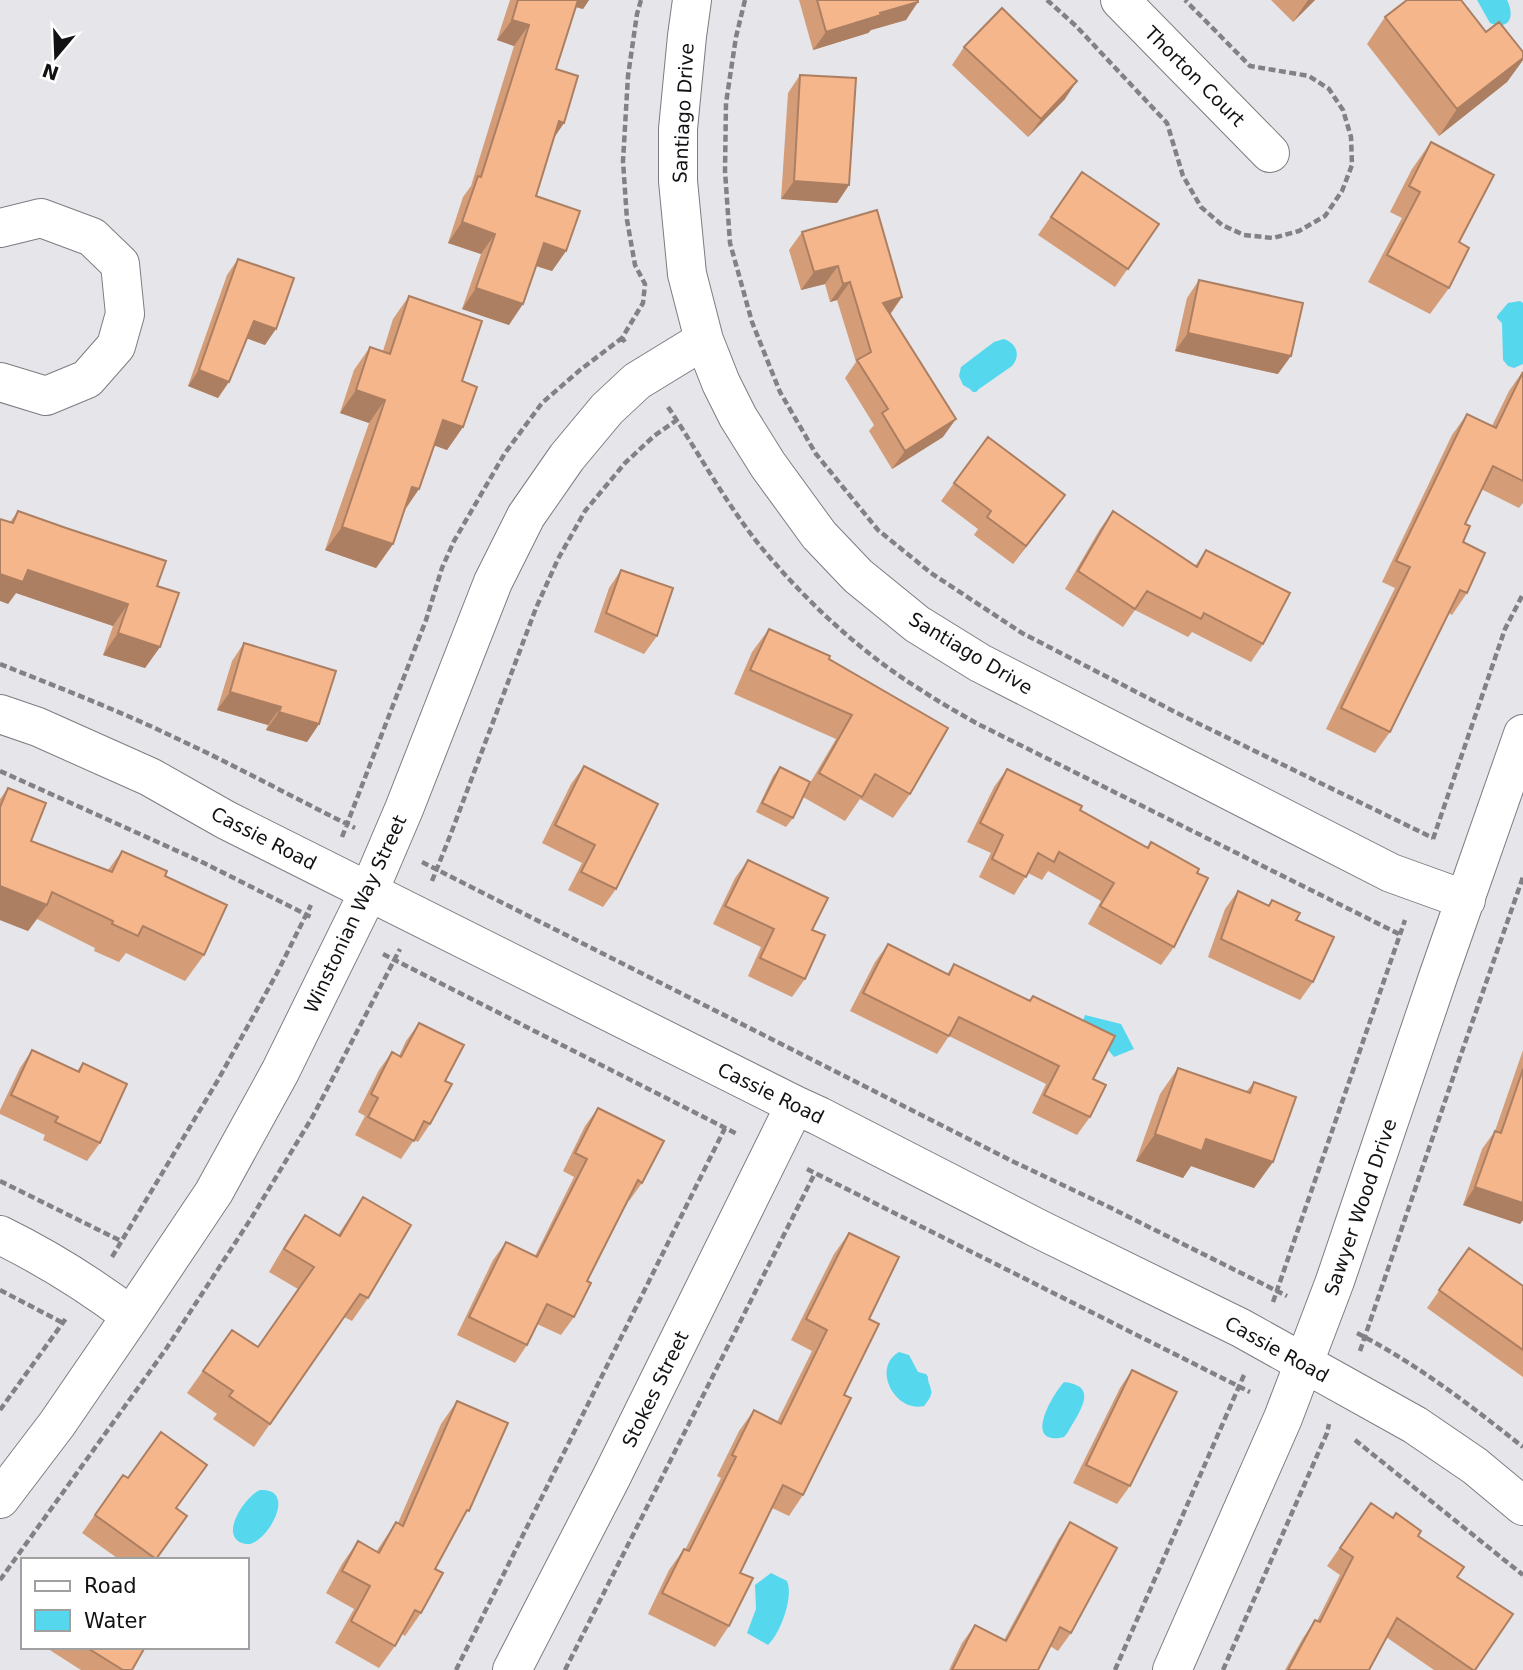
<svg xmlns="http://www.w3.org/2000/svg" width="1523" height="1670" viewBox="0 0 1523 1670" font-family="'DejaVu Sans',sans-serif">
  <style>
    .water { fill: #55d7ee }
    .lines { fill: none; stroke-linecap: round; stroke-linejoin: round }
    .minor-casing { stroke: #7d7c81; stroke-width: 40 }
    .path { stroke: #828286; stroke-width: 4.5; stroke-dasharray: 7 3.5; stroke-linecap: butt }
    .minor { stroke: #fff; stroke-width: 38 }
    .wall { fill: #d49d78 }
    .shaded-wall { fill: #ac7f62 }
    .building { fill: #f6b68c; stroke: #ac7f62; stroke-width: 2 }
    .labels { text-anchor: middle; stroke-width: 5; stroke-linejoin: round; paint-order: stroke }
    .street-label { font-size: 19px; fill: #121214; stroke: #fff }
  </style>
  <rect width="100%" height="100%" fill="#e5e5ea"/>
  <path class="water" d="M1477 0H1507C1515 16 1510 31 1490 23Z
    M1520 301 1523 303V364L1514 368 1508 366 1503 360 1502 323 1497 318V316L1508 303Z
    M1004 339C1017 344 1021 355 1012 366L979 389 976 392H973L970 389 963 385 959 376 961 367 994 342Z
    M1085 1015 1121 1024 1134 1049 1114 1057 1102 1042 1080 1030Z
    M899 1352 909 1355 918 1372 926 1374 928 1377C928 1384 930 1384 931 1390 933 1395 927 1402 924 1406 895 1413 871 1368 899 1352Z
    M1064 1382C1101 1386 1078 1413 1068 1432L1064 1437C1022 1447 1052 1395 1064 1382Z
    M260 1490C300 1488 265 1547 246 1544 216 1539 245 1496 260 1490Z
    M771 1573 787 1581C794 1597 780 1634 768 1645L747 1633 756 1609 755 1585Z"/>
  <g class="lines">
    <g class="minor-casing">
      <path id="minor" d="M692 0 687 36 678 129V181L687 274 704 340 721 383 738 417 768 465 819 535 858 576 917 624 980 663 1391 873 1466 900
        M1120 0 1270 153
        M0 228 41 218 92 237 120 264 125 314 116 346 87 379 46 396 0 382
        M0 714 38 727 150 777 226 820 795 1105 819 1116 1039 1229 1241 1328 1415 1425 1475 1466 1523 1506
        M0 1235C47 1258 90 1285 131 1316
        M0 1499 57 1424 131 1316 214 1192 280 1072 369 891 404 809 493 582 526 516 567 457 607 409 637 381 704 340
        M512 1670 611 1478 795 1105
        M1172 1670 1283 1418 1335 1281 1439 974 1523 734"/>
    </g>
    <path class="path" d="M745 0 736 37 726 103 725 171 730 243 752 322 780 392 816 454 878 530 931 573 1022 633 1183 716 1433 838
      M1047 0 1076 26 1167 123 1183 176 1201 207 1222 225 1244 235 1273 238 1299 231 1325 216 1342 191 1352 165 1351 137 1343 110 1329 89 1309 76 1250 66 1185 0
      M625 342 622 338 643 303 645 284 635 265 627 220 623 161 628 76 637 14 641 0
      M668 407C701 456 728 508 766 553 810 605 863 654 921 690 939 702 957 712 976 723L1399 934
      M0 664C60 688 120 711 178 739 238 767 296 799 355 828
      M0 771 204 863 313 918
      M342 837 426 620 442 568 454 541 505 453 542 403 580 370 622 338
      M1433 839 1505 629 1523 594
      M422 862 1014 1162 1107 1206 1287 1296
      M432 881 450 836 536 608 558 559 585 511 625 463 654 436 677 420
      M383 954 737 1134
      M807 1169 1250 1392
      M0 1181 121 1241
      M112 1257 218 1080 277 973 311 905
      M0 1290 63 1323
      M1273 1302 1405 920
      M1357 1333C1417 1364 1470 1405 1523 1447
      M1360 1351 1458 1063 1523 877
      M0 1410 67 1317
      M1355 1440 1523 1575
      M0 1580 166 1349 252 1217 313 1116 400 949
      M456 1670 725 1128
      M565 1670 815 1173
      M1115 1670 1244 1375
      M1223 1670 1327 1433 1329 1424"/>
    <use href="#minor" class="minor"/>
  </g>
  <path class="wall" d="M510 0H589L583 9 576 7 556 69 564 123 554 138 536 196 566 251 552 271 536 266 509 325 462 309 481 254 448 243 463 197 471 186 514 46 497 40Z
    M799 0H918L906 20 871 30 868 33 813 50Z
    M1271 0H1315L1293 22Z
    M1385 17 1486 32 1523 52V60L1507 82 1439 136 1367 44Z
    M964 47 1065 99 1028 137 952 65Z
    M800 75 849 185 837 203 781 199 788 93Z
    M1431 142 1459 242 1449 288 1430 314 1368 282 1402 218 1390 212 1412 169Z
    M1082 172 1159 224 1115 287 1038 235Z
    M802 232 902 297 890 315 943 437 892 469 869 431 874 425 845 378 856 362 837 300 830 302 825 284 801 290 789 250Z
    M238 259 265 345 247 338 218 398 188 386 227 275Z
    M1199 280 1278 374 1175 351 1187 298Z
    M409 296 462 381 463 427 447 450 434 445 419 489 405 510 393 544 376 568 325 550 369 423 340 413 354 370 370 347 383 351 393 319Z
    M1523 371V503L1519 508 1481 489 1465 524 1463 542 1467 593 1452 615 1449 613 1390 732 1375 753 1326 729 1395 588 1382 582 1452 435 1467 414 1492 426 1509 391Z
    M954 483 1052 513 1013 564 974 535 978 529 941 501Z
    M18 511 157 586 160 647 145 668 103 655 113 626 16 593 8 604 10 522Z
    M1113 511 1195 566 1206 550 1263 644 1251 662 1192 632 1188 637 1135 610 1123 627 1065 589 1100 529Z
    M621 570 657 636 644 654 594 632 609 588Z
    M769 629 829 659 910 794 893 818 860 799 845 821 803 797 793 818 786 827 756 812 773 776 780 767 803 795 836 739 734 694 752 652Z
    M244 643 319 724 307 742 266 730 268 725 217 710 232 661Z
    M584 766 616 889 603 907 568 890 582 863 542 843 571 784Z
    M1007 769 1147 847 1151 842 1197 873 1174 947 1161 965 1088 924 1101 901 1048 871 1042 880 1028 873 1014 895 979 877 991 853 967 842 994 787Z
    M8 788 31 841 108 870 122 851 165 876 204 955 185 981 126 953 119 962 94 951 95 948 37 919 28 931 0 920V799Z
    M748 860 812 930 805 979 792 997 748 976 761 947 713 924 735 878Z
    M1238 891 1296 920 1313 982 1300 1000 1208 957 1225 909Z
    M888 944 947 974 954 964 1029 1001 1033 996 1093 1079 1090 1117 1077 1135 1032 1113 1046 1084 949 1036 937 1054 850 1011 875 962Z
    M419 1023 445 1081 430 1124 418 1142 414 1140 401 1159 355 1135 365 1116 358 1112 379 1070 392 1052 399 1056 406 1041Z
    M32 1050 77 1071 83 1063 100 1143 87 1161 43 1140 45 1135 0 1114V1110L20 1068Z
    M1523 1050V1220L1520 1224 1463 1205 1482 1149 1495 1131Z
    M1178 1068 1246 1092 1254 1082 1273 1162 1254 1188 1191 1166 1183 1178 1136 1161 1160 1094Z
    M598 1108 642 1183 629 1201 628 1200 587 1281 574 1317 561 1335 537 1324 527 1345 515 1363 457 1335 493 1260 506 1242 535 1256 574 1177 563 1171 585 1126Z
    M363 1197 368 1298 352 1321 344 1317 254 1447 213 1419 217 1414 187 1393 232 1330 258 1347 298 1289 269 1272 289 1238 305 1215 338 1235Z
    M849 1233 869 1319 844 1395 803 1495 789 1516 772 1508 740 1573 729 1626 715 1647 648 1614 669 1570 684 1549 685 1550 721 1478 717 1476 739 1431 754 1410 777 1422 812 1351 791 1340 834 1254Z
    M1469 1248 1523 1286V1377L1427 1308Z
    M1132 1370 1130 1486 1117 1504 1073 1483 1120 1388Z
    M457 1401 459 1525 435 1569 421 1613 405 1636 402 1634 395 1646 379 1668 335 1643 354 1609 326 1593 342 1564 358 1541 376 1552 396 1522 398 1523 441 1424Z
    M123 1475 187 1516 156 1560H120L82 1533Z
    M1371 1503 1418 1536 1457 1577 1475 1670H1434L1386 1637 1369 1670H1285L1303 1638 1315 1620 1317 1621 1340 1575 1327 1566Z
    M1070 1522 1071 1633 1058 1651 1050 1646 1038 1670H949L962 1643 975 1625 1004 1640 1058 1540Z
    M45 1647H145L132 1670H81Z"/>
  <path class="shaded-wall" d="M572 0H589L583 9 569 5Z
    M1308 0H1315L1293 22Z
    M918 2 906 20 871 30 868 33 813 50 826 32 880 13Z
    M512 20 529 25 514 46 497 40Z
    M1523 58V60L1507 82 1439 136 1457 109Z
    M1077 81 1065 99 1028 137 1041 119Z
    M559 121 564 123 550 143Z
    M794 181 849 185 837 203 781 199Z
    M462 222 495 234 481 254 448 243Z
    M544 243 566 251 552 271 530 264Z
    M838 266 825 284 801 290 814 272Z
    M850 282 837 300 830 302 843 284Z
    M476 288 523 304 509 325 462 309Z
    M902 297 889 315 883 303Z
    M254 321 276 329 265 345 243 337Z
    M1188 333 1291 356 1278 374 1175 351Z
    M199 370 229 382 218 398 188 386Z
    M356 390 385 400 369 423 340 413Z
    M956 419 943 437 892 469 905 451Z
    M443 420 463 427 447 450 427 443Z
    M412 487 419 489 403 512Z
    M1065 495 1052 513 1013 564 1026 546Z
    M342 527 393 544 376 568 325 550Z
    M28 570 128 604 113 626 16 593 8 604 0 601V574Z
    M118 633 160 647 145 668 103 655Z
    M230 692 281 707 268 725 217 710Z
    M279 712 319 724 307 742 266 730Z
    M0 886 47 905 28 931 0 920Z
    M1155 1134 1206 1139 1273 1162 1254 1188 1191 1166 1183 1178 1136 1161Z
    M1475 1187 1523 1203V1220L1520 1224 1463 1205Z"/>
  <path class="building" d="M518 0H578L556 69 578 76 564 123 559 121 536 196 580 211 566 251 544 243 523 304 476 288 495 234 462 222 478 176 481 177 529 25 512 20Z
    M817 0H918V2L880 13 881 15 826 32Z
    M1407 0H1461L1486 32 1499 22 1523 52V58L1457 109 1385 17Z
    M1002 8 1077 81 1041 119 964 47Z
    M800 75 856 78 849 185 794 181Z
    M1431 142 1494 175 1459 242 1469 248 1449 288 1387 255 1420 192 1409 186Z
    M1082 172 1159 224 1128 269 1051 217Z
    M877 210 902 297 883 303 956 419 905 451 882 413 888 409 857 360 871 352 850 282 843 284 838 266 814 272 802 232Z
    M238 259 294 278 276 329 254 321 229 382 199 370Z
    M1199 280 1303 303 1291 356 1188 333Z
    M409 296 482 321 462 381 477 387 463 427 443 420 419 489 412 487 393 544 342 527 385 400 356 390 370 347 390 354Z
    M1523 372V481L1493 466 1465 524 1470 526 1463 542 1485 553 1467 593 1460 590 1390 732 1341 708 1410 567 1396 561 1467 414 1496 428Z
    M988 437 1065 495 1026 546 987 517 991 511 954 483Z
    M18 511 66 528 166 561 157 586 179 593 160 647 118 633 128 604 28 570 23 582 0 574V519L13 523Z
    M1113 511 1197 567 1206 550 1290 593 1263 644 1204 613 1201 619 1147 591 1135 609 1078 571Z
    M621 570 673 588 657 636 606 613Z
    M769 629 830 656 829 659 948 728 910 794 875 774 862 797 819 773 852 715 750 670Z
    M244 643 336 671 319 724 279 712 281 707 230 692Z
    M584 766 658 804 616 889 581 872 595 845 555 825Z
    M780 767 810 782 793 818 762 803Z
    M1007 769 1082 806 1080 810 1148 848 1151 842 1199 869 1197 873 1208 878 1174 947 1100 906 1114 883 1059 852 1054 862 1038 853 1026 877 992 859 1003 835 980 823Z
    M8 788 46 803 31 841 112 872 122 851 167 871 165 876 227 905 204 955 143 926 138 936 112 924 113 921 52 892 47 905 0 886V807Z
    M748 860 828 898 812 930 825 935 805 979 760 958 774 929 725 906Z
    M1238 891 1269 906 1272 900 1300 913 1296 920 1334 937 1313 982 1221 939Z
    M888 944 949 975 954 964 1030 1001 1033 996 1115 1036 1093 1079 1106 1085 1090 1117 1044 1095 1059 1066 959 1017 949 1036 863 993Z
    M419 1023 464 1045 445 1081 452 1084 430 1124 424 1121 414 1141 368 1117 378 1098 371 1094 392 1052 401 1057Z
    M32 1050 79 1072 83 1063 127 1084 100 1143 55 1122 58 1117 11 1095Z
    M1178 1068 1250 1093 1254 1082 1296 1097 1273 1162 1206 1139 1202 1151 1155 1134Z
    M1523 1069V1203L1475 1187 1495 1131 1501 1133Z
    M598 1108 664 1141 642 1183 638 1180 587 1281 591 1283 574 1317 547 1304 527 1345 469 1317 506 1242 537 1257 587 1159 575 1153Z
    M363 1197 411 1225 368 1298 360 1294 270 1424 229 1396 233 1391 203 1371 232 1330 258 1347 314 1267 284 1249 305 1215 340 1236Z
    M849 1233 899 1257 869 1319 879 1324 844 1395 851 1398 803 1495 783 1485 740 1573 753 1578 729 1626 662 1593 684 1549 689 1551 736 1457 732 1455 754 1410 781 1424 827 1330 806 1319Z
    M1469 1248 1523 1286V1350L1439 1290Z
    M1132 1370 1177 1392 1130 1486 1086 1465Z
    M457 1401 508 1423 469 1511 467 1510 435 1569 443 1573 421 1613 415 1610 395 1646 351 1621 370 1586 342 1571 358 1541 379 1553 396 1522 403 1526Z
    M161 1432 207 1465 176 1508 187 1516 156 1559 95 1515 123 1475 128 1478Z
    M1371 1503 1393 1518 1396 1513 1421 1531 1418 1536 1464 1567 1457 1577 1513 1614 1475 1670H1473L1397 1618 1369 1670H1288L1315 1620 1320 1622 1353 1557 1340 1548Z
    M1070 1522 1117 1548 1071 1633 1060 1627 1038 1670H952L975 1625 1006 1641Z
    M86 1647H145L132 1670H123Z"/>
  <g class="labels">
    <g class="street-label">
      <text transform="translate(1195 76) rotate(45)" y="7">Thorton Court</text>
      <text transform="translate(683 113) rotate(-87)" y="7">Santiago Drive</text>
      <text transform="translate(971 653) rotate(31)" y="7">Santiago Drive</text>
      <text transform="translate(264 838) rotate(27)" y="7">Cassie Road</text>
      <text transform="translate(355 914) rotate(-65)" y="7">Winstonian Way Street</text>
      <text transform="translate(771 1093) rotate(26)" y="7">Cassie Road</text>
      <text transform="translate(1360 1207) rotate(-71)" y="7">Sawyer Wood Drive</text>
      <text transform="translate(1277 1349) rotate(29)" y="7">Cassie Road</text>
      <text transform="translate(655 1389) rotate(-64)" y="7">Stokes Street</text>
    </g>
  </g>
  <rect x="21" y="1558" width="228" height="91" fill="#ffffff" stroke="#a0a0a1" stroke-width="2"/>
  <rect x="35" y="1581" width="35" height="10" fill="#ffffff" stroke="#a0a0a1" stroke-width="2"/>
  <text x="84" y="1593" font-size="21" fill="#121214">Road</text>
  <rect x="35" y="1610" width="35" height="21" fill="#55d7ee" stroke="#a0a0a1" stroke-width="2"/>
  <text x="84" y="1628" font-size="21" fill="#121214">Water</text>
  <g transform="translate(56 56) rotate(199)" stroke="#ffffff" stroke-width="5" paint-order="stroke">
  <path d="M0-5L12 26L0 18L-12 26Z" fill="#121214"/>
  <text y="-10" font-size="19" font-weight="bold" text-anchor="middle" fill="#121214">N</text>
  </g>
</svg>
